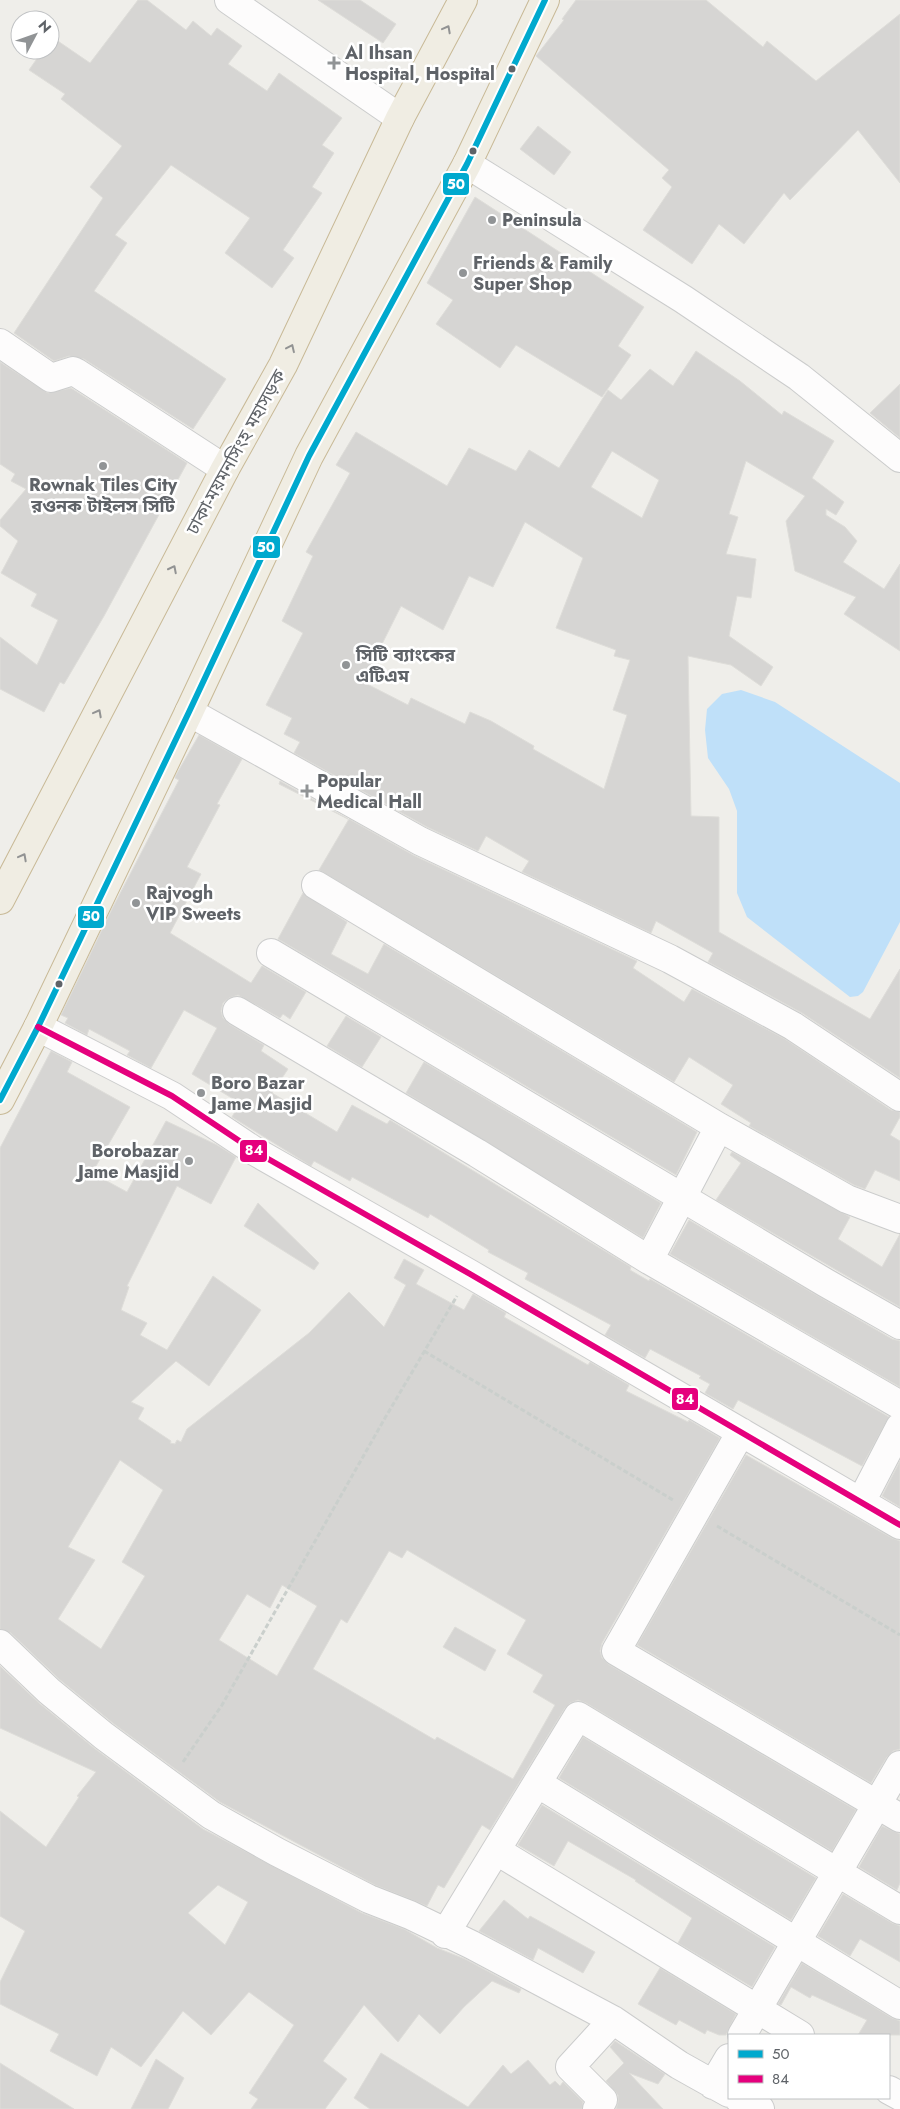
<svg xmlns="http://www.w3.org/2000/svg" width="900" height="2109" viewBox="0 0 900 2109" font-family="Jost,'Noto Sans Bengali',sans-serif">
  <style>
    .water { fill: #bfe0f9 }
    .building { fill: #d6d5d3; stroke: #deddd9; fill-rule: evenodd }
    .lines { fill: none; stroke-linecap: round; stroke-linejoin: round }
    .minor-casing { stroke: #cbcccc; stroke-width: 30 }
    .highway-casing { stroke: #c8b996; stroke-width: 30 }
    .path { stroke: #cacfcc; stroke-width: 3; stroke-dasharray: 5 2.5; stroke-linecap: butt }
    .minor { stroke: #fdfcfc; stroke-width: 28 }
    .highway { stroke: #f0ede3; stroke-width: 28 }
    .bus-1-casing { stroke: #fff; stroke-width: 10 }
    .bus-2-casing { stroke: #fff; stroke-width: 10 }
    .bus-1 { stroke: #00a9ce; stroke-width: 6 }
    .bus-2 { stroke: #e5007d; stroke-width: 6 }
    .oneway { stroke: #929393 }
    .poi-dot { fill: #919496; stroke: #fff; stroke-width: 2 }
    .bus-dot { fill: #5f6368; stroke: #fff; stroke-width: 2 }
    .labels { text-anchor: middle; stroke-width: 5; stroke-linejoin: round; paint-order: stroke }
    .poi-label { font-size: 18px; font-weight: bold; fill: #5f6368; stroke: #fff; text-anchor: start }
    .street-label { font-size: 18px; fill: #5f6368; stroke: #fff }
    .line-badge { stroke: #fff; stroke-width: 2 }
    .badge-label { font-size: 14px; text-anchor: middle; font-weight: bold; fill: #fff }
  </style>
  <rect width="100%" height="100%" fill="#efeeea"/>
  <path class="water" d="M741 690 775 702 900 783V922L863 992 858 996 850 997 747 917 737 893V811L729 789 708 758 705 730 707 709 722 694Z"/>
  <path class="building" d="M138 0H147L186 30 193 21 211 36 217 28 242 46 228 64 267 91 279 73 342 118 322 145 334 153 312 187 322 193 283 250 294 258 272 288 225 253 250 218 171 165 115 235 127 243 94 291 226 379 193 429 84 359 69 356 54 361 14 333 103 198 90 187 122 146 61 99 65 94 29 70 43 50H50L52 37 90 63Z
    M318 0H360L396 24 383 43Z
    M576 0H706L763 47 767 41 816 81 900 14V183L858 130 790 200 784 193 744 244 719 224 692 264 643 230 672 187 662 178 669 170 536 56 564 20 562 19Z
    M538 126 571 152 554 175 520 149Z
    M475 197 644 307 618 346 631 355 602 397 516 345 500 368 436 324 453 300 427 283Z
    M696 351 740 381 782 415 784 411 834 441 812 478 844 502 836 515 826 509V515L845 527 857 541 843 562 884 589 900 564V651L844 614 856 597 795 571 786 521 805 496 746 461 729 514 738 517 726 554 756 559 751 598 737 596 729 636 773 667 761 686 731 665 688 656 691 816 719 817V932L870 1019 900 969V1078L802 1013 708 962 713 953 656 921 651 933 522 872 529 861 486 836 478 851 427 827 294 753 300 742 284 734 292 718 266 705 303 633 282 621 313 556 306 552 350 473 336 465 356 432 447 486 469 448 516 471 529 450 559 468 608 390 621 400 650 369 673 386ZM612 451 659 480 642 518 591 487ZM525 522 583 558 556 628 616 650 614 656 630 660 613 710 627 715 604 789 533 749 534 746 491 721 470 712 465 724 411 698 408 705 363 682 401 606 443 630 469 576 493 587Z
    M0 362 48 393 71 388 187 463 104 616 64 684 60 682 44 712 0 689V637L37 665 58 620 31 606 37 594 1 573 18 541 0 526V520L26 489 11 481 15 474 0 464Z
    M900 384V438L870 413Z
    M199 735 242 759 217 804 220 805 187 867 201 874 170 933 251 983 262 966 306 992 290 1019 283 1014 280 1018 238 995 229 998 223 1003 221 1011 223 1018 229 1024 264 1045 261 1051 288 1069 272 1093 337 1132 352 1105 387 1124 390 1120 631 1267 630 1270 649 1281 650 1279 889 1417 862 1466 738 1400 733 1409 705 1393 710 1384 699 1378 701 1376 650 1349 645 1358 605 1335 611 1325 525 1279 528 1273 488 1252 489 1250 430 1214 428 1218 352 1177 350 1181 314 1161 311 1166 232 1117 240 1103 192 1074 217 1028 184 1010 151 1068 127 1055 130 1051 89 1029 87 1035 65 1023 68 1018 61 1015 112 909 179 780 175 778 176 775Z
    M280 781 348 819 279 784Z
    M349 819 413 855 637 961 633 968 684 1002 692 989 785 1039 891 1110 900 1112V1117L890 1135 900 1141V1181L875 1170 865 1189 854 1185 749 1126 751 1123 721 1104 733 1085 689 1057 674 1082 319 870Z
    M303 893 347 922 331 954 368 974 384 944 697 1132 676 1175 278 939Z
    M346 1016 381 1037 362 1067 327 1046Z
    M51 1051 72 1062 67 1072 130 1107 92 1173 127 1192 166 1121 217 1145 236 1157 211 1204 177 1186 127 1286 129 1287 121 1310 147 1323 140 1335 167 1350 213 1276 261 1310 209 1386 176 1361 131 1402 144 1408 138 1419 171 1441 170 1443 175 1444 177 1440 181 1442 187 1429 309 1333 349 1292 384 1327 406 1285 394 1278 404 1259 424 1270 416 1284 464 1310 473 1294 506 1313 504 1317 588 1365 590 1362 629 1385 626 1391 688 1422 689 1420 720 1438 602 1643 600 1651 602 1658 608 1664 856 1810 832 1851 586 1703 578 1700 570 1703 565 1708 490 1830 482 1825 444 1888 438 1885 427 1906 375 1885 220 1802 114 1724 59 1679 11 1633 0 1629V1148ZM120 1460 163 1490 122 1562 145 1576 101 1649 58 1619 95 1560 68 1547ZM407 1550 526 1620 507 1654 543 1675 533 1692 555 1705 513 1779 437 1737 435 1740 313 1669 341 1619 347 1623 389 1551 402 1558ZM282 1585 317 1606 277 1676 219 1640 247 1594 270 1608Z
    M424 1062 661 1203 643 1238 406 1093Z
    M732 1152 850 1217 838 1239 882 1267 900 1234V1307L716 1200 741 1163 730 1155Z
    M258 1203 319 1263 314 1270 244 1226Z
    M689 1220 818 1296 892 1339 900 1341V1387L670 1254Z
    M746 1455 892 1538 900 1541V1749L893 1751 887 1757 871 1783 637 1645Z
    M900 1461V1507L882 1496Z
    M455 1627 496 1650 485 1671 443 1647Z
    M0 1666 39 1703 94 1748 203 1829 362 1913 404 1929 437 1948 465 1959 521 1989 519 1993 492 1981 464 2007 440 2034 419 2014 398 2042 364 2005 323 2061 347 2079 325 2109H251L258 2099 249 2093 294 2025 249 1992 211 2035 183 2011 141 2067 111 2047 97 2076 50 2051 59 2034 0 2004V1982L25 1931 0 1916V1811L46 1847 79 1797 77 1796 96 1772 0 1728ZM218 1885 248 1902 225 1945 188 1913Z
    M583 1737 816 1878 791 1920 559 1778Z
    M542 1805 775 1947 752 1987 678 1943 692 1918 635 1881 636 1880 568 1841 554 1866 518 1845Z
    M882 1826 900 1834V1883L897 1890 859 1867Z
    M843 1894 892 1923 900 1926V1962L860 1939 850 1956 818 1936Z
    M504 1900 528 1919 530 1916 595 1952 583 1973 538 1948 533 1960 479 1931Z
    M802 1963 892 2018 900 2021V2035H858L867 2020 812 1995 810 1998 791 1987 781 2005 778 2004Z
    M660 1968 736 2014 726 2035H719L707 2030 705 2034 679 2020 676 2025 638 2004Z
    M615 2041 665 2074 658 2084 629 2073 663 2109H616L618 2102V2095L606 2081 624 2063 610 2047Z
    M381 2053 468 2107 503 2065 511 2074 528 2060 550 2085 555 2081 560 2086 563 2082 583 2102 582 2109H370L354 2098Z
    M156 2059 184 2078 168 2109H131Z
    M0 2063 74 2109H0Z"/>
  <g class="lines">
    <g class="minor-casing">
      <path id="minor" d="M229 0 400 118
        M467 164 683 299 799 377 900 458
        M0 343 51 378 73 371 77 373 225 469
        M189 712 420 841 670 959 793 1026 900 1097
        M316 885 719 1127 847 1199 900 1219
        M271 953 826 1283 900 1325
        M237 1011 477 1153 649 1260 900 1405
        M38 1027 172 1096 256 1152 470 1274 900 1525
        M649 1260 719 1127
        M741 1432 616 1651 900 1818
        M861 1502 900 1427
        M0 1644 49 1691 104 1736 211 1815 277 1852 369 1899 410 1915 472 1945 613 2020 679 2065 729 2093
        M537 1783 900 2005
        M497 1851 800 2035
        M445 1934 578 1716 900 1910
        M742 2035 900 1765
        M713 2085 729 2058
        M889 2090 900 2096
        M738 2098 760 2109
        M597 2109 603 2100 570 2067 613 2020"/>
    </g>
    <g class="highway-casing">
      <path id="highway" d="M0 900 225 469 283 365 400 118 463 0
        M0 1100 38 1027 189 712 309 456 467 164 545 0"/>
    </g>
    <path class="path" d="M424 1351 673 1500
      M717 1526 900 1635
      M183 1762 222 1705 385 1418 457 1296"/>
    <use href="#minor" class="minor"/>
    <use href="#highway" class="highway"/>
    <g class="bus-1-casing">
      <path id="bus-1" d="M0 1100 38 1027 189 712 309 456 467 164 545 0"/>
    </g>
    <g class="bus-2-casing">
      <path id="bus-2" d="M38 1027 172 1096 256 1152 470 1274 900 1525"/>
    </g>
    <use href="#bus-1" class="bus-1"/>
    <use href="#bus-2" class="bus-2"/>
  </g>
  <defs><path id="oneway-chevron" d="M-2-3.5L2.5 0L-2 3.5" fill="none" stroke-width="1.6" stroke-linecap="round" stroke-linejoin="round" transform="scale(1.25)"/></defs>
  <g class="oneway">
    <use href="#oneway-chevron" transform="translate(447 29) rotate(-62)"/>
    <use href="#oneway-chevron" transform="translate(291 348) rotate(-65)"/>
    <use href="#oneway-chevron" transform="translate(173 569) rotate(-63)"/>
    <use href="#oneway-chevron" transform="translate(98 713) rotate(-62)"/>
    <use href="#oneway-chevron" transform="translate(23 857) rotate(-62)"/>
  </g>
  <g class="poi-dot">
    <path d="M331.5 55.5h5v5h5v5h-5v5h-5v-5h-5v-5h5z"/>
    <circle cx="492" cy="220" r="5"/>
    <circle cx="463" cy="273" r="5"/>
    <circle cx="103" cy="466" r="5"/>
    <circle cx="346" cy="665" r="5"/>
    <path d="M304.5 783.5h5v5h5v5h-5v5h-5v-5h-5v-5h5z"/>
    <circle cx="136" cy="903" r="5"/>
    <circle cx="201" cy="1093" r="5"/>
    <circle cx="189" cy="1161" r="5"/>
  </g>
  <g class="bus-dot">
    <circle cx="512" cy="69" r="4.5"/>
    <circle cx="473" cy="151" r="4.5"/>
    <circle cx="59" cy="984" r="4.5"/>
  </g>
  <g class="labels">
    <g class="poi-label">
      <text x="345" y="59">Al Ihsan<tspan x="345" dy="21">Hospital, Hospital</tspan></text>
      <text x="502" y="226">Peninsula</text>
      <text x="473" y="269">Friends &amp; Family<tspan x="473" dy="21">Super Shop</tspan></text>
      <text x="103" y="491" text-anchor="middle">Rownak Tiles City<tspan x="103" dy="21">রওনক টাইলস সিটি</tspan></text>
      <text x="356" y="661">সিটি ব্যাংকের<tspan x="356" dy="21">এটিএম</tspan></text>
      <text x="317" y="787">Popular<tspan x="317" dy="21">Medical Hall</tspan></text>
      <text x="146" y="899">Rajvogh<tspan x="146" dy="21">VIP Sweets</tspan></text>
      <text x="211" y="1089">Boro Bazar<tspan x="211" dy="21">Jame Masjid</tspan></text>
      <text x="179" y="1157" text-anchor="end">Borobazar<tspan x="179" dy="21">Jame Masjid</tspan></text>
    </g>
    <g class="street-label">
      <text transform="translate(236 452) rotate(-61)" y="6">ঢাকা-ময়মনসিংহ মহাসড়ক</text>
    </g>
  </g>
  <g class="line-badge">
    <rect x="442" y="172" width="28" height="24" rx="5" fill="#00a9ce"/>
    <rect x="252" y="535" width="29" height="24" rx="5" fill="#00a9ce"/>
    <rect x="77" y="905" width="28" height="24" rx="5" fill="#00a9ce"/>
    <rect x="239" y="1139" width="29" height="24" rx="5" fill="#e5007d"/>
    <rect x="671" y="1387" width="28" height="24" rx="5" fill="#e5007d"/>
  </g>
  <g class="badge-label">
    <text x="456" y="189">50</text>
    <text x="266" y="552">50</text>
    <text x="91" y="921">50</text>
    <text x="254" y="1155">84</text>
    <text x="685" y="1404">84</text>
  </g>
  <rect x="728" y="2034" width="162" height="65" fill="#ffffff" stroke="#bfc1c3"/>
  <rect x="738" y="2050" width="25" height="8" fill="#00a9ce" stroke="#bfc1c3"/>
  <text x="772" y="2059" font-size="15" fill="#5f6368">50</text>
  <rect x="738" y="2075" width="25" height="8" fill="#e5007d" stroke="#bfc1c3"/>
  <text x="772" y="2084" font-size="15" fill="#5f6368">84</text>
  <g transform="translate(35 35) rotate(49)"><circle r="24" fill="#ffffff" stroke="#bfc1c3"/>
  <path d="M0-4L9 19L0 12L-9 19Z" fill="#919496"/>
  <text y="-8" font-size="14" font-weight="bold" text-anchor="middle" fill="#5f6368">N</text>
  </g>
</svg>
